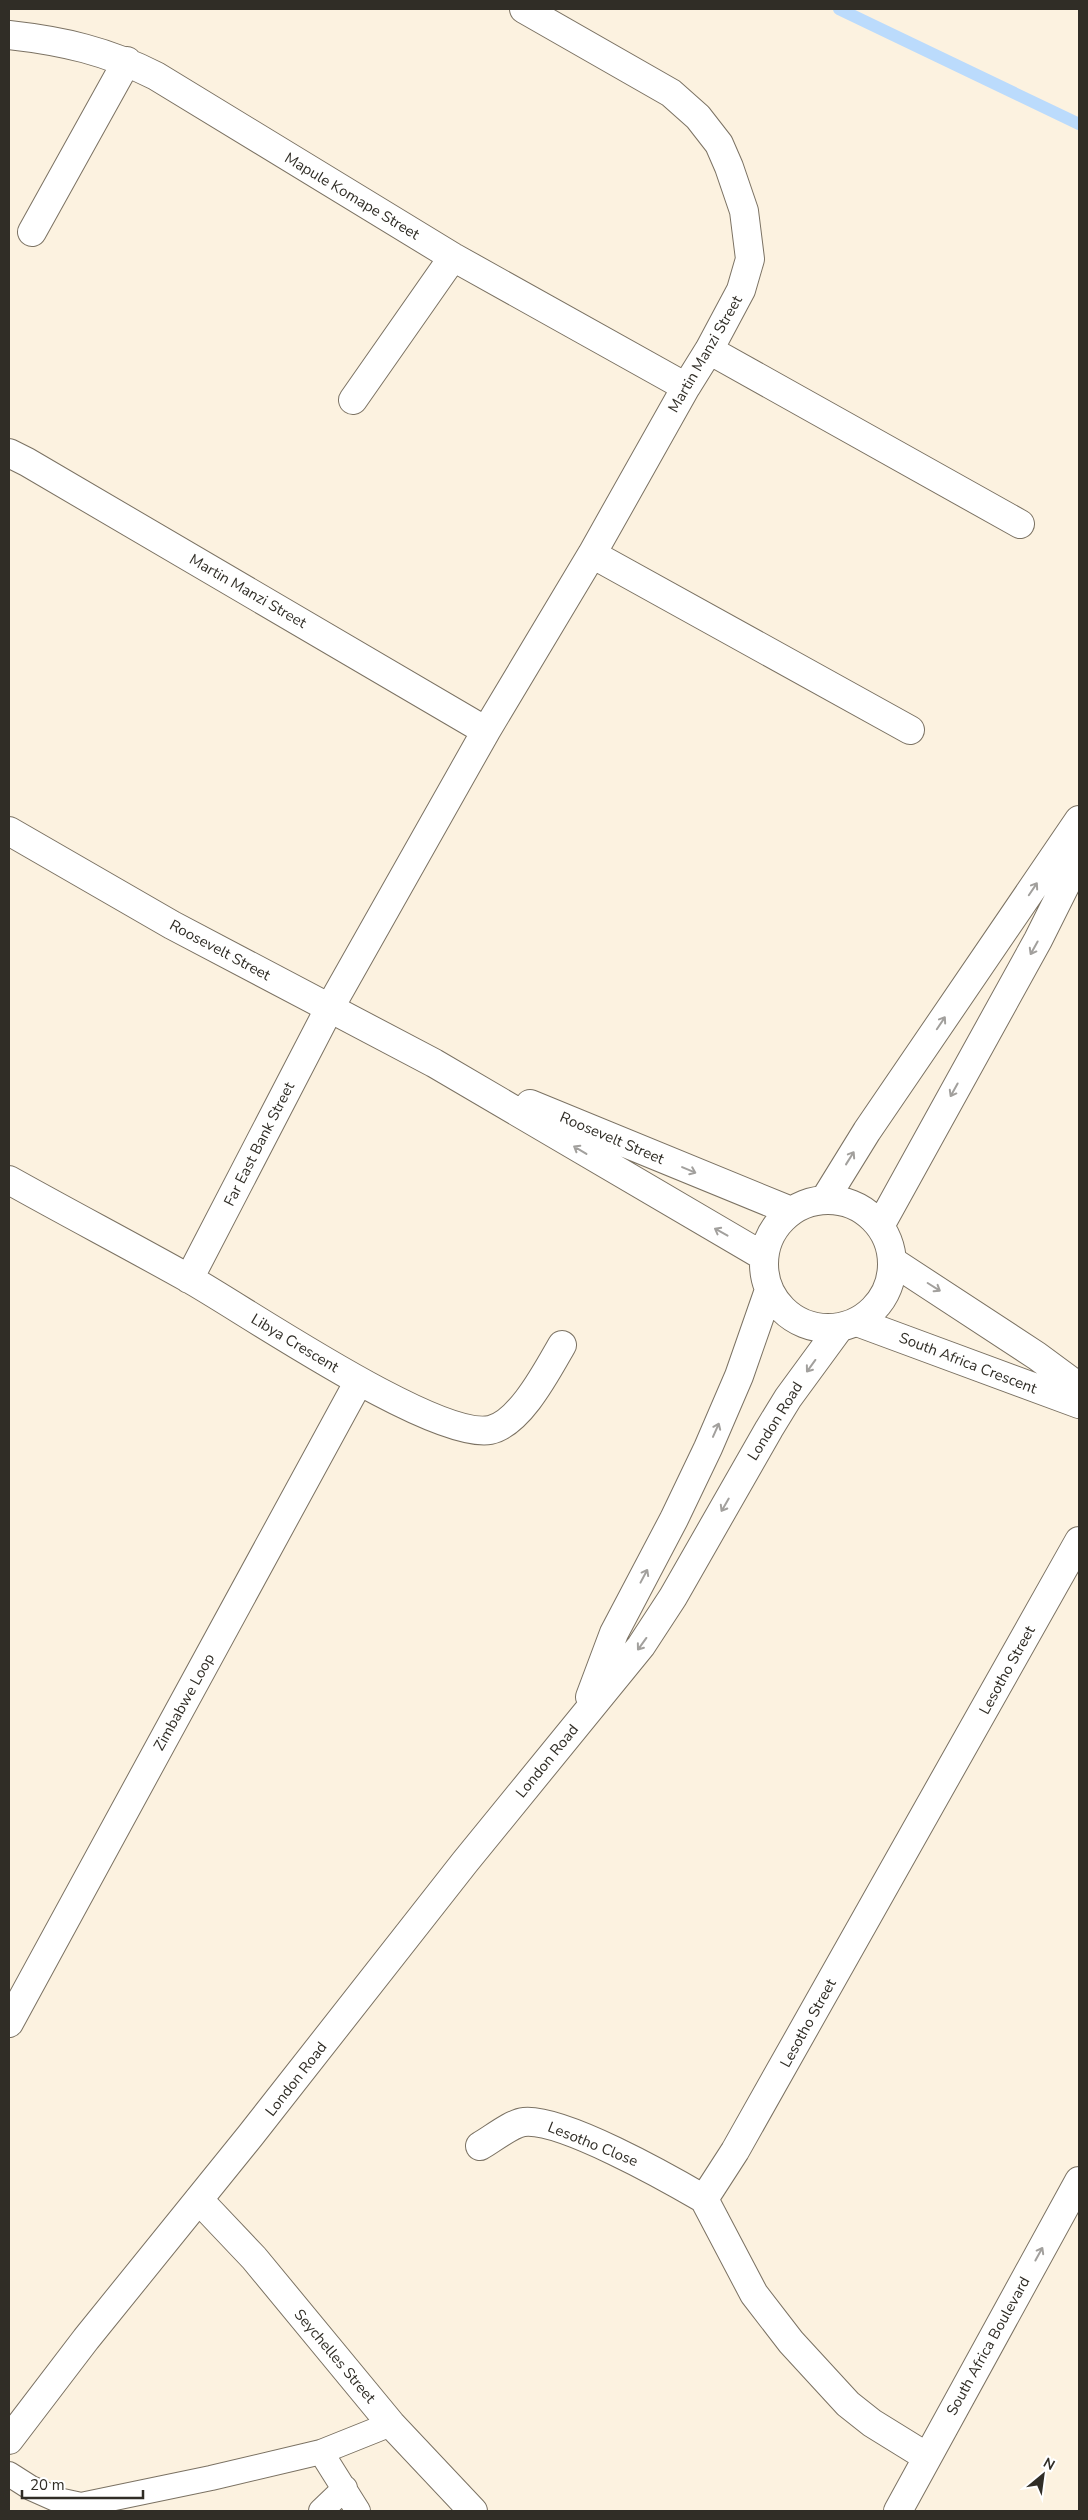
<svg xmlns="http://www.w3.org/2000/svg" width="1088" height="2520" viewBox="0 0 1088 2520" font-family="'Nunito Sans',sans-serif">
  <style>
    .lines { fill: none; stroke-linecap: round; stroke-linejoin: round }
    .stream { stroke: #bbdbfc; stroke-width: 12 }
    .service-casing { stroke: #7b7263; stroke-width: 26 }
    .minor-casing { stroke: #7b7263; stroke-width: 30 }
    .tertiary-casing { stroke: #7b7263; stroke-width: 30 }
    .service { stroke: #fff; stroke-width: 24 }
    .minor { stroke: #fff; stroke-width: 28 }
    .tertiary { stroke: #fff; stroke-width: 28 }
    .oneway { stroke: #a2a09d }
    .labels { text-anchor: middle; stroke-width: 5; stroke-linejoin: round; paint-order: stroke }
    .street-label { font-size: 15px; fill: #302d26; stroke: #fff }
  </style>
  <rect width="100%" height="100%" fill="#fcf2e0"/>
  <g class="lines">
    <path class="stream" d="M839 9 1079 124"/>
    <g class="service-casing">
      <path id="service" d="M321 2452 358 2511
        M9 2474 31 2488 58 2500 81 2505 211 2478 321 2452 391 2424
        M321 2511 345 2488"/>
    </g>
    <g class="minor-casing">
      <path id="minor" d="M9 35C63 41 107 51 156 76L453 257 686 387
        M32 232 127 61
        M709 350 1020 524
        M353 400 453 257
        M9 453 27 462 486 731
        M592 554 910 730
        M9 1180C68 1213 129 1245 188 1278 245 1310 434 1440 490 1430 520 1424 548 1369 562 1345
        M892 1261 1037 1356 1079 1387
        M189 1279 329 1009 486 731 592 554 686 387 709 350 741 290 750 259 744 211 729 167 719 144 698 117 671 93 524 9
        M857 1322 1079 1404
        M9 2023 359 1381
        M480 2146C491 2140 512 2123 524 2122 562 2118 668 2178 704 2199
        M704 2199 735 2151 1079 1541
        M704 2199 754 2294 791 2342 848 2404 872 2423 927 2457
        M199 2200 254 2258 391 2424 473 2511
        M898 2511 1079 2181"/>
    </g>
    <g class="tertiary-casing">
      <path id="tertiary" d="M9 831 172 925 434 1063 763 1256
        M530 1104 791 1211
        M825 1199 867 1131 1079 820
        M764 1264a64 64 0 1 1 128 0a64 64 0 1 1-128 0Z
        M880 1226 1038 940 1079 858
        M590 1697 614 1633 674 1519 708 1448 739 1376 769 1290
        M9 2440 86 2339 250 2136 465 1862 641 1646 673 1597 769 1429 788 1398 840 1327"/>
    </g>
    <use href="#service" class="service"/>
    <use href="#minor" class="minor"/>
    <use href="#tertiary" class="tertiary"/>
  </g>
  <defs><path id="oneway-shaft" d="M-6 0H5M1.5-3L5.5 0L1.5 3" fill="none" stroke-width="1.6" stroke-linecap="round" stroke-linejoin="round" transform="scale(1.25)"/></defs>
  <g class="oneway">
    <use href="#oneway-shaft" transform="translate(1033 889) rotate(-56)"/>
    <use href="#oneway-shaft" transform="translate(1034 948) rotate(119)"/>
    <use href="#oneway-shaft" transform="translate(941 1023) rotate(-56)"/>
    <use href="#oneway-shaft" transform="translate(954 1090) rotate(119)"/>
    <use href="#oneway-shaft" transform="translate(580 1150) rotate(-149)"/>
    <use href="#oneway-shaft" transform="translate(850 1158) rotate(-58)"/>
    <use href="#oneway-shaft" transform="translate(689 1170) rotate(23)"/>
    <use href="#oneway-shaft" transform="translate(721 1232) rotate(-151)"/>
    <use href="#oneway-shaft" transform="translate(934 1287) rotate(32)"/>
    <use href="#oneway-shaft" transform="translate(811 1366) rotate(126)"/>
    <use href="#oneway-shaft" transform="translate(716 1430) rotate(-66)"/>
    <use href="#oneway-shaft" transform="translate(725 1505) rotate(120)"/>
    <use href="#oneway-shaft" transform="translate(644 1576) rotate(-62)"/>
    <use href="#oneway-shaft" transform="translate(642 1644) rotate(126)"/>
    <use href="#oneway-shaft" transform="translate(1039 2254) rotate(-61)"/>
  </g>
  <g class="labels">
    <g class="street-label">
      <text transform="translate(352 196) rotate(31)" y="5">Mapule Komape Street</text>
      <text transform="translate(705 354) rotate(-60)" y="5">Martin Manzi Street</text>
      <text transform="translate(248 591) rotate(30)" y="5">Martin Manzi Street</text>
      <text transform="translate(220 950) rotate(28)" y="5">Roosevelt Street</text>
      <text transform="translate(612 1138) rotate(23)" y="5">Roosevelt Street</text>
      <text transform="translate(259 1144) rotate(-63)" y="5">Far East Bank Street</text>
      <text transform="translate(295 1343) rotate(31)" y="5">Libya Crescent</text>
      <text transform="translate(968 1363) rotate(21)" y="5">South Africa Crescent</text>
      <text transform="translate(775 1421) rotate(-58)" y="5">London Road</text>
      <text transform="translate(1007 1670) rotate(-61)" y="5">Lesotho Street</text>
      <text transform="translate(184 1702) rotate(-61)" y="5">Zimbabwe Loop</text>
      <text transform="translate(547 1761) rotate(-51)" y="5">London Road</text>
      <text transform="translate(808 2023) rotate(-61)" y="5">Lesotho Street</text>
      <text transform="translate(296 2079) rotate(-52)" y="5">London Road</text>
      <text transform="translate(593 2144) rotate(22)" y="5">Lesotho Close</text>
      <text transform="translate(988 2346) rotate(-61)" y="5">South Africa Boulevard</text>
      <text transform="translate(335 2356) rotate(50)" y="5">Seychelles Street</text>
    </g>
  </g>
  <rect width="1088" height="2520" fill="none" stroke="#302d26" stroke-width="20"/>
  <g transform="translate(1043 2475) rotate(29)" stroke="#ffffff" stroke-width="4" paint-order="stroke">
  <path d="M0-4L9 19L0 12L-9 19Z" fill="#302d26"/>
  <text y="-8" font-size="14" font-weight="bold" text-anchor="middle" fill="#302d26">N</text>
  </g>
  <path d="M22 2490v8h121v-8" fill="none" stroke="#302d26" stroke-width="2.5"/>
  <text x="30" y="2490" font-size="15" fill="#302d26" stroke="#ffffff" stroke-width="4" paint-order="stroke">20 m</text>
</svg>
